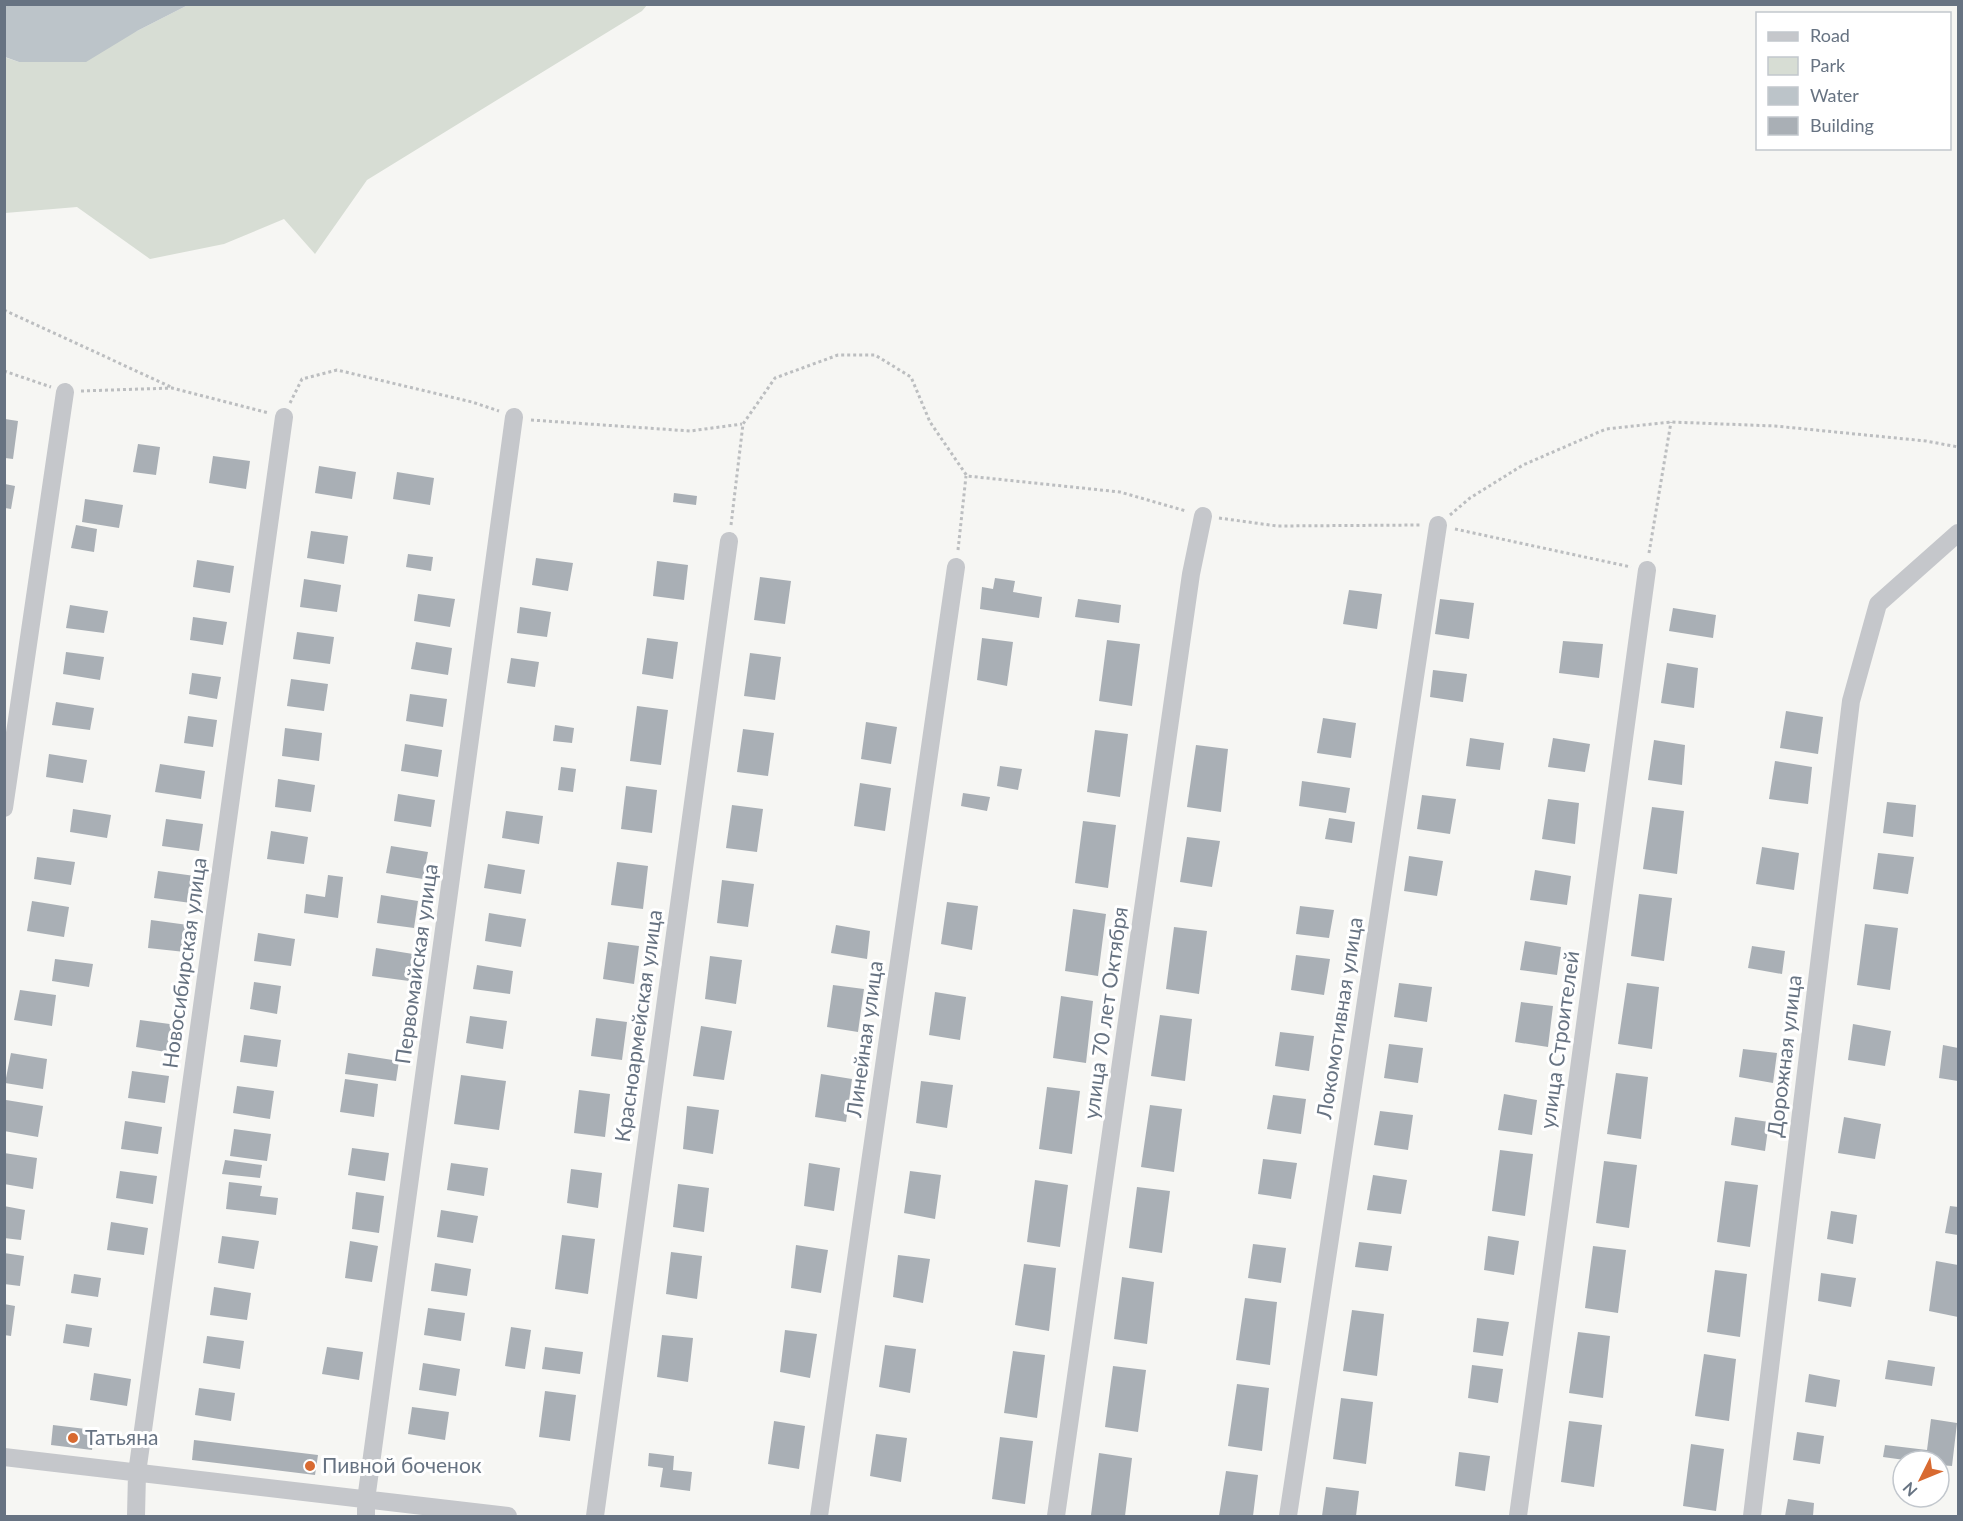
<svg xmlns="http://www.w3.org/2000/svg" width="1963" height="1521" viewBox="0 0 1963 1521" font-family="Lato,sans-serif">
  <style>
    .green { fill: #d7ddd4 }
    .water { fill: #bcc4c9 }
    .building { fill: #a9afb5 }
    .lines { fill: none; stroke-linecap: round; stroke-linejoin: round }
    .path { stroke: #bcbec0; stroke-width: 3; stroke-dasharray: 3 3; stroke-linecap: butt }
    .minor { stroke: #c5c7cb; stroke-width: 18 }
    .poi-dot { fill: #d86a31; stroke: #fff; stroke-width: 2 }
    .labels { text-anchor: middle; stroke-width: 6; stroke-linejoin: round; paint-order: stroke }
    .street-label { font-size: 21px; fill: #677382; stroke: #fff }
    .poi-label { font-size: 21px; fill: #677382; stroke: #fff; text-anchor: start }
  </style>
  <rect width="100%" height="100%" fill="#f6f6f3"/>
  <path class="green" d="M188 5H647L642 11 367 180 315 254 284 219 224 244 150 259 77 207 5 213 4 57 19 62 137 31Z"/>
  <path class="water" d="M4 5 5 4 188 5 137 31 86 62H19L5 57Z"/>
  <path class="building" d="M5 419 18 421 13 459 5 458Z
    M138 444 160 447 156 475 133 472Z
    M213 456 250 461 246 489 209 483Z
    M319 466 356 472 352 499 315 493Z
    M397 472 434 478 430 505 393 499Z
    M5 484 15 486 11 509 5 508Z
    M674 493 697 496 696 505 673 502Z
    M85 499 123 505 119 528 82 522Z
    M76 525 97 529 94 552 71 548Z
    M311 531 348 536 344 564 307 558Z
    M408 554 433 557 431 571 406 567Z
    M536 558 573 563 568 591 532 585Z
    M197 560 234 566 230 593 193 587Z
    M657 561 688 565 684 600 653 596Z
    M760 577 791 581 785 624 754 620Z
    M995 578 1015 581 1013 592 1042 597 1039 618 980 609 982 587 993 589Z
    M304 579 341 585 337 612 300 607Z
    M1349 590 1382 594 1377 629 1343 624Z
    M418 594 455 599 450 627 414 621Z
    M1078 599 1121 605 1119 623 1075 617Z
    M1440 599 1474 603 1469 639 1435 634Z
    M70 605 108 611 104 633 66 628Z
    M520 607 551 612 547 637 517 633Z
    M1673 608 1716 615 1713 638 1669 631Z
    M193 617 227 622 223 645 190 640Z
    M297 632 334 637 330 664 293 659Z
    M647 638 678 642 673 679 642 674Z
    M982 638 1013 642 1007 686 977 680Z
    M1107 640 1140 644 1132 706 1099 701Z
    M1563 641 1603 644 1599 678 1559 673Z
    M416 642 452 648 448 675 411 669Z
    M66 652 104 657 100 680 63 674Z
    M750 653 781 657 775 700 744 696Z
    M511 658 539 662 535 687 507 683Z
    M1667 663 1698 668 1694 708 1661 703Z
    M1433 670 1467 674 1463 702 1430 697Z
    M192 673 221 677 217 699 189 694Z
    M291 679 328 684 324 711 287 706Z
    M410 694 447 699 443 727 406 721Z
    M56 702 94 708 90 730 52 725Z
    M637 706 668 710 661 765 630 761Z
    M1786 711 1823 717 1818 754 1780 748Z
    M188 716 217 720 213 747 184 743Z
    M1323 718 1356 723 1351 758 1317 753Z
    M866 722 897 727 891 764 861 759Z
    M555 725 574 728 572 743 553 741Z
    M285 728 322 733 319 761 282 756Z
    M743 729 774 733 768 776 737 772Z
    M1095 730 1128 734 1120 797 1087 792Z
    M1470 738 1504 743 1500 770 1466 766Z
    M1553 738 1590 744 1585 772 1548 767Z
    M1654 740 1685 745 1682 785 1648 780Z
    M405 744 442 750 438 777 401 771Z
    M1196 745 1228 749 1221 812 1187 807Z
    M49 754 87 760 83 783 46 777Z
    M1775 761 1812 767 1808 804 1769 799Z
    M160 764 205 771 201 799 155 792Z
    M1000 766 1022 769 1018 790 997 786Z
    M561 767 576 769 573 792 558 790Z
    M278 779 315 785 311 812 275 807Z
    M1302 781 1350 788 1346 813 1299 806Z
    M860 783 891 788 885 831 854 826Z
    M626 786 657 790 652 833 621 829Z
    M963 793 990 797 987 811 961 806Z
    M398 794 435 800 431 827 394 821Z
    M1422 795 1456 799 1450 834 1417 829Z
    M1548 799 1579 803 1575 844 1542 839Z
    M1887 802 1916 805 1913 837 1883 833Z
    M732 805 763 809 757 852 726 848Z
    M1652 807 1684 811 1677 874 1643 869Z
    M73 809 111 815 107 838 70 832Z
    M506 811 543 816 539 844 502 838Z
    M1329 818 1355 822 1352 843 1325 839Z
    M166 819 203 824 199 851 162 846Z
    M1083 821 1116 825 1108 888 1075 883Z
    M271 831 308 837 304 864 267 859Z
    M1187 837 1220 841 1212 887 1180 882Z
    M391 846 428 852 423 879 386 873Z
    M1762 847 1799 853 1794 890 1756 884Z
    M1878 853 1914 857 1908 894 1873 889Z
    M1409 856 1443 861 1437 896 1404 891Z
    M37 857 75 862 71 885 34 879Z
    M617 862 648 866 643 909 611 905Z
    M488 864 525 870 521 894 484 888Z
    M1535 870 1571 876 1567 905 1530 900Z
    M158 871 195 876 191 903 154 898Z
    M328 875 343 877 338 918 304 913 306 894 325 897Z
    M722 880 754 884 748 927 717 923Z
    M1639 894 1672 898 1664 961 1631 956Z
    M381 895 418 901 414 928 377 923Z
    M32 901 69 907 64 937 27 931Z
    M947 902 978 906 972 950 941 944Z
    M1300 906 1334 910 1329 938 1296 934Z
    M1073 909 1106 914 1098 976 1065 971Z
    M489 913 526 919 521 947 485 941Z
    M151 920 188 925 185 952 148 948Z
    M1865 924 1898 928 1890 990 1857 985Z
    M836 925 870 931 867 959 831 953Z
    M1174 927 1207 931 1199 994 1166 989Z
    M258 933 295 939 291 966 254 961Z
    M1525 941 1561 947 1557 975 1520 970Z
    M608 942 639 946 634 984 603 979Z
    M1752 946 1785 951 1782 974 1748 968Z
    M376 948 413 954 409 981 372 976Z
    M1296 955 1330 959 1324 995 1291 990Z
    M710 956 742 960 736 1004 705 999Z
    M55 959 93 964 89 987 52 981Z
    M477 965 513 971 510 994 473 989Z
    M254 982 281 986 277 1014 250 1009Z
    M1399 983 1432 987 1427 1022 1394 1017Z
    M1627 983 1659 987 1652 1049 1618 1044Z
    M833 985 864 989 858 1032 827 1027Z
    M20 990 56 995 52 1026 14 1020Z
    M935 992 966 997 960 1040 929 1035Z
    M1061 996 1093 1001 1086 1063 1053 1058Z
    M1521 1002 1553 1006 1548 1047 1515 1042Z
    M1160 1015 1192 1019 1185 1081 1151 1076Z
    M470 1016 507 1021 503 1049 466 1043Z
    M596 1018 627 1022 622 1060 591 1056Z
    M140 1020 177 1025 172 1053 136 1047Z
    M1853 1024 1891 1031 1885 1066 1848 1060Z
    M701 1026 732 1031 724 1080 693 1076Z
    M1280 1032 1314 1036 1309 1071 1275 1066Z
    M244 1035 281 1040 277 1067 240 1062Z
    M1389 1044 1423 1048 1418 1083 1384 1078Z
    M1943 1045 1958 1048V1081L1939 1078Z
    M1743 1049 1777 1053 1773 1083 1739 1077Z
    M11 1053 47 1059 43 1089 5 1083Z
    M348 1053 399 1061 396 1081 345 1074Z
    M132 1071 169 1076 165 1103 128 1098Z
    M1616 1073 1648 1077 1641 1139 1607 1134Z
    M821 1074 852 1079 846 1122 815 1117Z
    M461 1075 506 1081 499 1130 454 1124Z
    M345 1079 378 1084 374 1117 340 1112Z
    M921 1081 953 1085 947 1128 916 1123Z
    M237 1086 274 1091 270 1119 233 1113Z
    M1047 1087 1080 1091 1072 1154 1039 1149Z
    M579 1090 610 1094 605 1137 574 1133Z
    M1504 1094 1537 1100 1532 1135 1498 1130Z
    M1273 1095 1306 1099 1301 1134 1267 1129Z
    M6 1100 43 1106 38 1137 4 1131Z
    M1150 1105 1182 1109 1174 1172 1141 1167Z
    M687 1106 719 1110 713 1154 683 1149Z
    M1380 1111 1413 1115 1408 1150 1374 1145Z
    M1735 1117 1769 1122 1765 1151 1731 1145Z
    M1844 1117 1881 1124 1875 1159 1838 1153Z
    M125 1121 162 1127 158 1154 121 1149Z
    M234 1129 271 1134 267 1161 230 1156Z
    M352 1148 389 1153 385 1181 348 1175Z
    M1500 1150 1533 1154 1525 1216 1492 1211Z
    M4 1153 37 1158 33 1189 4 1184Z
    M1263 1159 1297 1163 1291 1199 1258 1194Z
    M225 1160 262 1165 260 1178 222 1174Z
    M1604 1161 1637 1165 1629 1228 1596 1223Z
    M451 1163 488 1168 484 1196 447 1190Z
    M809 1163 840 1168 834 1211 804 1206Z
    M571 1169 602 1173 598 1208 567 1203Z
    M120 1171 157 1176 153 1204 116 1198Z
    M910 1171 941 1175 935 1219 904 1213Z
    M1373 1175 1407 1180 1401 1214 1367 1210Z
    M1035 1180 1068 1185 1060 1247 1027 1242Z
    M1725 1181 1758 1185 1750 1247 1717 1242Z
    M229 1182 262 1186 260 1196 278 1198 276 1215 226 1209Z
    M678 1184 709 1188 704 1232 673 1227Z
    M1137 1187 1170 1191 1162 1253 1129 1248Z
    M356 1192 384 1196 379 1233 352 1229Z
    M4 1206 25 1210 21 1240 4 1238Z
    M1950 1206 1958 1207V1235L1945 1233Z
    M441 1210 478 1216 473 1243 437 1237Z
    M1831 1211 1857 1215 1853 1244 1827 1239Z
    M111 1222 148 1228 144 1255 107 1250Z
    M562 1235 595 1239 588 1294 555 1289Z
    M222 1236 259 1241 254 1269 218 1263Z
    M1488 1236 1519 1241 1514 1275 1484 1270Z
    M350 1241 378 1246 372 1282 345 1278Z
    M1359 1242 1392 1246 1388 1271 1355 1267Z
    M1253 1244 1286 1248 1281 1283 1248 1278Z
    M796 1245 828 1250 821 1293 791 1288Z
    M1593 1246 1626 1250 1618 1313 1585 1308Z
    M671 1252 702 1256 697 1299 666 1294Z
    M4 1253 24 1256 20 1286 4 1284Z
    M898 1255 930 1259 923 1303 893 1297Z
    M1936 1261 1958 1265V1317L1929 1311Z
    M435 1263 471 1269 467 1296 431 1291Z
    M1024 1264 1056 1268 1049 1331 1015 1325Z
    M1715 1270 1747 1274 1740 1337 1707 1332Z
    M1821 1273 1856 1278 1851 1307 1818 1301Z
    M74 1274 101 1278 98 1297 71 1293Z
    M1122 1277 1154 1282 1147 1344 1114 1339Z
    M214 1287 251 1293 247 1320 210 1315Z
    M1245 1298 1277 1302 1270 1365 1236 1360Z
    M4 1304 15 1306 11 1336 4 1335Z
    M428 1308 465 1313 461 1341 424 1335Z
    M1352 1310 1384 1314 1377 1376 1343 1371Z
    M1477 1318 1509 1322 1503 1356 1473 1352Z
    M66 1324 92 1328 89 1347 63 1343Z
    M511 1327 531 1330 525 1369 505 1366Z
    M785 1330 817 1334 810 1378 780 1372Z
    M1578 1332 1610 1336 1603 1398 1569 1393Z
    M662 1335 693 1338 688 1382 657 1377Z
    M207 1336 244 1341 240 1369 203 1363Z
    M885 1345 916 1349 910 1393 879 1387Z
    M327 1347 363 1352 359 1380 322 1374Z
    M545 1347 583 1352 580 1374 542 1369Z
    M1013 1351 1045 1355 1037 1418 1004 1413Z
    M1704 1354 1736 1359 1729 1421 1695 1416Z
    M1888 1360 1935 1367 1932 1386 1885 1379Z
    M423 1363 460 1369 456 1396 419 1390Z
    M1472 1365 1503 1369 1498 1403 1468 1398Z
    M1113 1366 1146 1370 1138 1432 1105 1427Z
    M94 1373 131 1379 127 1406 90 1400Z
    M1809 1374 1840 1380 1836 1407 1805 1402Z
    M1237 1384 1269 1388 1262 1451 1228 1446Z
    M199 1388 235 1393 231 1421 195 1415Z
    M545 1391 576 1395 570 1441 539 1437Z
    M1341 1398 1373 1402 1366 1464 1333 1459Z
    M412 1407 449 1412 445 1440 408 1434Z
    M1931 1419 1957 1423 1952 1466 1939 1465V1461H1912L1883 1457 1885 1445 1927 1450Z
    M774 1421 805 1426 799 1469 768 1464Z
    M1569 1421 1602 1425 1594 1487 1561 1482Z
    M53 1425 94 1430 92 1450 51 1445Z
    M1797 1432 1824 1436 1820 1464 1793 1460Z
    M876 1434 907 1438 901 1482 870 1476Z
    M1000 1437 1033 1441 1025 1504 992 1499Z
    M194 1440 318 1455 315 1475 192 1460Z
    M1691 1444 1724 1449 1716 1511 1683 1506Z
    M1459 1452 1490 1456 1485 1491 1455 1486Z
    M649 1453 674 1456 673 1470 692 1472 690 1491 660 1487 663 1468 648 1466Z
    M1099 1453 1132 1458 1125 1516 1091 1515Z
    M1226 1471 1258 1475 1253 1516H1219Z
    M1326 1487 1359 1491 1356 1516H1322Z
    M1788 1499 1814 1503 1813 1516H1785Z"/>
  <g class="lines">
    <path class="path" d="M4 310 171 387
      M4 371 51 387
      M81 391 172 388 269 413
      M290 403 302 379 337 370 472 402 499 411
      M531 420 690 431 742 424
      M1450 515 1470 498 1523 465 1606 429 1671 422 1775 426 1926 441 1958 447
      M1219 518 1277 526 1422 525
      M731 525 743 424 775 378 838 355H875L911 377 930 422 967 476 1120 492 1186 511
      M1455 529 1631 567
      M958 550 966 476
      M1649 553 1671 422"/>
    <path class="minor" d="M4 808 65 392
      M4 1457 508 1516
      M136 1516 137 1473 284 417
      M366 1516V1500L514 417
      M595 1516 729 541
      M819 1516 956 567
      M1056 1516 1191 574 1203 516
      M1288 1516 1438 525
      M1518 1516 1647 570
      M1752 1516 1851 701 1878 604 1958 533"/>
  </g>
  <g class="poi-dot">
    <circle cx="73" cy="1438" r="6"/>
    <circle cx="310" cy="1466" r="6"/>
  </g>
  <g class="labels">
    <g class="street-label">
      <text transform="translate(185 963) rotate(-82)" y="7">Новосибирская улица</text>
      <text transform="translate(417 964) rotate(-82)" y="7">Первомайская улица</text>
      <text transform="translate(1106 1013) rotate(-82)" y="7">улица 70 лет Октября</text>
      <text transform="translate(1340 1018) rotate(-81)" y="7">Локомотивная улица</text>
      <text transform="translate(639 1026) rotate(-82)" y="7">Красноармейская улица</text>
      <text transform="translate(865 1039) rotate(-82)" y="7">Линейная улица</text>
      <text transform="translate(1560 1040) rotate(-82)" y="7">улица Строителей</text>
      <text transform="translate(1785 1056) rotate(-83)" y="7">Дорожная улица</text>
    </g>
    <g class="poi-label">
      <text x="85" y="1445">Татьяна</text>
      <text x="322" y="1473">Пивной боченок</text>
    </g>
  </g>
  <rect width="1963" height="1521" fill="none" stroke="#677382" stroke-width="12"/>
  <rect x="1756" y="12" width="195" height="138" fill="#ffffff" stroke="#c2c7cd" stroke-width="1.5"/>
  <rect x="1768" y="32" width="30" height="9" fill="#c5c7cb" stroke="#c2c7cd" stroke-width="1.5"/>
  <text x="1810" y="42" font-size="18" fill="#677382">Road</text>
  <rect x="1768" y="57" width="30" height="18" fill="#d7ddd4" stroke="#c2c7cd" stroke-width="1.5"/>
  <text x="1810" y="72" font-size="18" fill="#677382">Park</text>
  <rect x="1768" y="87" width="30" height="18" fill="#bcc4c9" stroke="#c2c7cd" stroke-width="1.5"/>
  <text x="1810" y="102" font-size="18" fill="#677382">Water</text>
  <rect x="1768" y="117" width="30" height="18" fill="#a9afb5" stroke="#c2c7cd" stroke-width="1.5"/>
  <text x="1810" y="132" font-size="18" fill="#677382">Building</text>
  <g transform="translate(1921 1479) rotate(227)"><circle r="28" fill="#ffffff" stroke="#c2c7cd" stroke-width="1.5"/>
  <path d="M0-4.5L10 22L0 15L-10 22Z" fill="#d86a31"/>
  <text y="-9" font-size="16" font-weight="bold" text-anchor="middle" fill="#677382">N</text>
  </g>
</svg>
